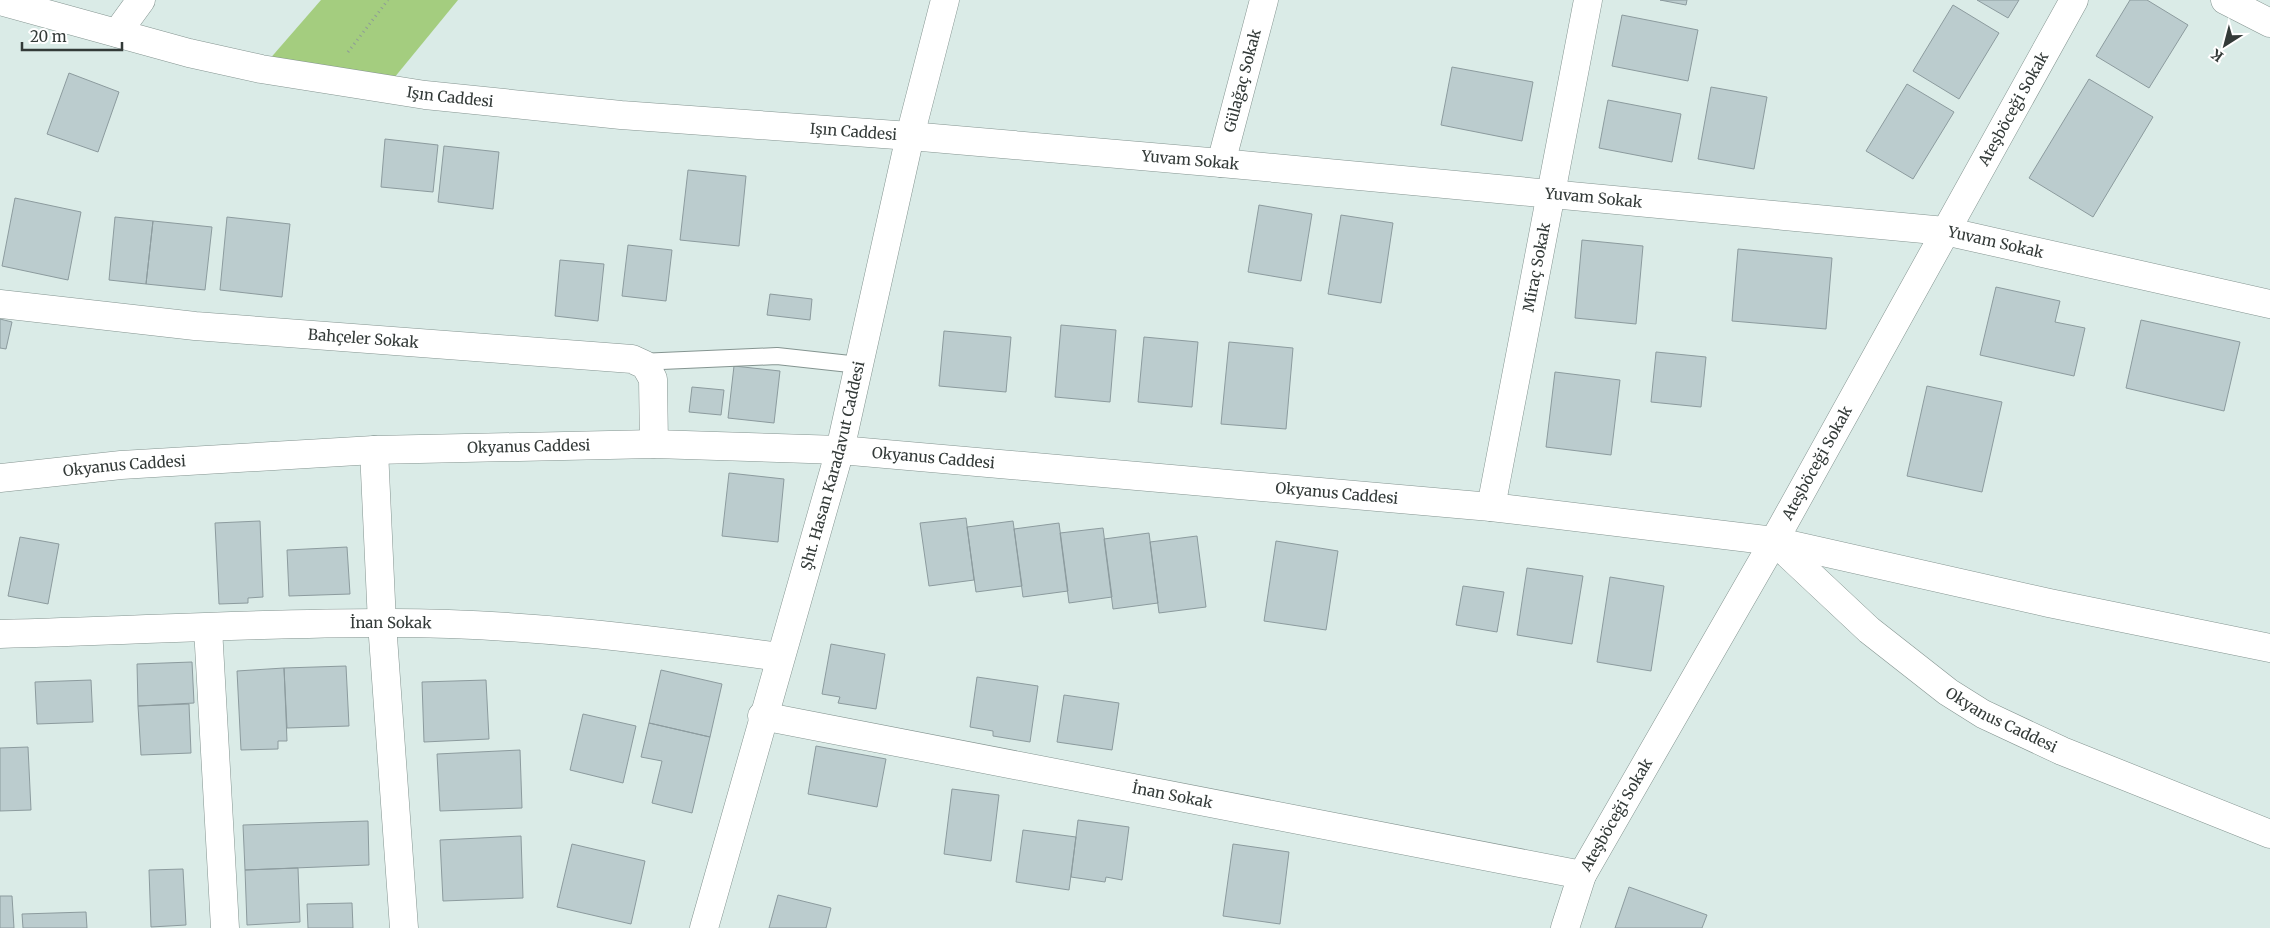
<svg xmlns="http://www.w3.org/2000/svg" width="2270" height="928" viewBox="0 0 2270 928" font-family="Merriweather,serif">
  <style>
    .green { fill: #a4cd7f }
    .building { fill: #bbccce; stroke: #8c9b9e }
    .lines { fill: none; stroke-linecap: round; stroke-linejoin: round }
    .lane-casing { stroke: #849490; stroke-width: 18 }
    .street-casing { stroke: #849490; stroke-width: 29 }
    .secondary-casing { stroke: #849490; stroke-width: 29 }
    .path { stroke: #8e9b98; stroke-width: 3; stroke-dasharray: 1 4; stroke-linecap: butt }
    .lane { stroke: #fff; stroke-width: 16 }
    .street { stroke: #fff; stroke-width: 28 }
    .secondary { stroke: #fff; stroke-width: 28 }
    .labels { text-anchor: middle; stroke-width: 5; stroke-linejoin: round; paint-order: stroke }
    .street-label { font-size: 15px; fill: #333a38; stroke: #fff }
  </style>
  <rect width="100%" height="100%" fill="#daebe7"/>
  <path class="green" d="M321 0H458L385 89 261 69Z"/>
  <path class="building" d="M1660 0H1687L1686 5Z
    M1977 0H2019L2008 18Z
    M2130 0H2147L2188 25 2149 88 2096 56Z
    M1953 5 1999 33 1959 99 1913 71Z
    M1622 15 1698 30 1688 81 1612 66Z
    M1452 67 1533 82 1522 141 1441 125Z
    M69 73 119 92 98 152 47 134Z
    M2089 79 2153 117 2093 217 2029 178Z
    M1907 84 1954 112 1913 179 1866 151Z
    M1711 87 1767 97 1754 169 1698 159Z
    M1608 100 1681 114 1672 162 1599 148Z
    M385 139 438 145 433 192 381 187Z
    M444 146 499 152 493 209 438 202Z
    M688 170 746 176 739 246 680 240Z
    M15 198 81 212 68 280 2 266Z
    M1259 205 1312 214 1301 281 1248 272Z
    M1341 215 1393 223 1381 303 1328 294Z
    M115 217 153 221 146 284 109 280Z
    M227 217 290 224 282 297 220 290Z
    M153 221 212 227 205 290 146 284Z
    M1582 240 1643 246 1636 324 1575 318Z
    M628 245 672 250 666 301 622 296Z
    M1738 249 1832 258 1826 329 1732 321Z
    M560 260 604 264 598 321 555 316Z
    M1996 287 2060 301 2055 322 2085 328 2074 376 1980 355Z
    M770 294 812 299 810 320 767 315Z
    M0 319 12 322 6 349 0 348Z
    M2141 320 2240 342 2224 411 2126 388Z
    M1061 325 1116 330 1110 402 1055 397Z
    M944 331 1011 337 1006 392 939 386Z
    M1144 337 1198 342 1192 407 1138 402Z
    M1229 342 1293 348 1286 429 1221 424Z
    M1656 352 1706 357 1701 407 1651 402Z
    M734 366 780 371 774 423 728 418Z
    M1555 372 1620 380 1611 455 1546 447Z
    M1927 386 2002 402 1982 492 1907 476Z
    M692 387 724 390 721 415 689 412Z
    M729 473 784 479 778 542 722 536Z
    M966 518 974 580 929 586 920 523Z
    M260 521 263 597 248 598V603L219 604 215 523Z
    M1013 521 1022 586 976 592 967 527Z
    M1059 523 1068 591 1023 597 1014 529Z
    M1103 528 1112 597 1069 603 1060 533Z
    M1149 533 1158 603 1113 609 1104 539Z
    M1197 536 1206 607 1159 613 1150 542Z
    M20 537 59 544 48 604 8 596Z
    M1276 541 1338 551 1326 630 1264 621Z
    M347 547 350 594 289 596 287 550Z
    M1527 568 1583 576 1572 644 1517 635Z
    M1610 577 1664 586 1651 671 1597 662Z
    M1463 586 1504 592 1497 632 1456 625Z
    M831 644 885 654 876 709 838 703 840 697 822 694Z
    M192 662 194 703 138 706 137 664Z
    M346 666 349 726 287 728 284 668Z
    M284 668 287 741H278V749L241 750 237 671Z
    M661 670 722 684 710 737 649 723Z
    M977 677 1038 686 1030 742 993 736V731L970 727Z
    M91 680 93 722 37 724 35 682Z
    M486 680 489 739 424 742 422 682Z
    M1064 695 1119 703 1112 750 1057 742Z
    M189 704 191 753 141 755 138 706Z
    M583 714 636 726 623 783 570 770Z
    M649 723 710 737 692 813 652 803 662 761 641 757Z
    M816 746 886 759 877 807 808 794Z
    M28 747 31 810 0 811V748Z
    M520 750 522 808 440 811 437 754Z
    M952 789 999 795 991 861 944 854Z
    M1078 820 1129 827 1122 880 1106 877 1105 882 1071 877Z
    M368 821 369 865 245 870 243 825Z
    M1023 830 1076 837 1069 890 1016 882Z
    M521 836 523 898 443 901 440 840Z
    M572 844 645 861 631 924 557 907Z
    M1233 844 1289 852 1280 924 1223 916Z
    M298 868 300 922 247 925 245 870Z
    M183 869 186 925 151 927 149 870Z
    M1629 887 1707 915 1702 928H1615Z
    M778 895 831 908 826 928H769Z
    M0 896H12L14 928H0Z
    M352 903 353 928H308L307 904Z
    M86 912 87 928H23L22 914Z"/>
  <g class="lines">
    <g class="lane-casing">
      <path id="lane" d="M639 362 777 356 859 365"/>
    </g>
    <g class="street-casing">
      <g id="street">
        <path d="M2225 0 2270 23"/>
        <path id="s1" d="M0 1 189 53 261 69 425 95 621 115 910 136 1221 163 1945 231 2270 304"/>
        <path d="M117 33 141 0"/>
        <path id="s2" d="M1221 163 1264 0"/>
        <path id="s3" d="M0 304 195 326 632 359 645 365 653 379 654 444"/>
        <path d="M374 450 382 623 404 928"/>
        <path id="s4" d="M0 478 121 465 374 450 654 444 840 450 1491 507 1774 541 2049 603 2270 648"/>
        <path id="s5" d="M1491 507 1588 0"/>
        <path id="s6" d="M1774 541 1869 630 1948 692 1983 714 2062 751 2270 834"/>
        <path d="M208 628 225 928"/>
        <path id="s7" d="M0 634C127 631 254 623 381 623 514 622 648 639 780 657"/>
        <path id="s8" d="M762 716 1582 875"/>
        <path id="s9" d="M1565 928 1582 875 1774 541 2074 0"/>
      </g>
    </g>
    <g class="secondary-casing">
      <g id="secondary">
        <path id="s10" d="M704 928 840 450 910 136 945 0"/>
      </g>
    </g>
    <path class="path" d="M348 52 388 0"/>
    <use href="#lane" class="lane"/>
    <use href="#street" class="street"/>
    <use href="#secondary" class="secondary"/>
  </g>
  <g class="labels">
    <g class="street-label">
      <text dy="5" stroke="none"><textPath href="#s2" startOffset="85">Gülağaç Sokak</textPath></text>
      <text dy="5" stroke="none"><textPath href="#s1" startOffset="461">Işın Caddesi</textPath></text>
      <text dy="5" stroke="none"><textPath href="#s9" startOffset="935">Ateşböceği Sokak</textPath></text>
      <text dy="5" stroke="none"><textPath href="#s1" startOffset="866">Işın Caddesi</textPath></text>
      <text dy="5" stroke="none"><textPath href="#s1" startOffset="1204">Yuvam Sokak</textPath></text>
      <text dy="5" stroke="none"><textPath href="#s1" startOffset="1609">Yuvam Sokak</textPath></text>
      <text dy="5" stroke="none"><textPath href="#s1" startOffset="2014">Yuvam Sokak</textPath></text>
      <text dy="5" stroke="none"><textPath href="#s5" startOffset="244">Miraç Sokak</textPath></text>
      <text dy="5" stroke="none"><textPath href="#s3" startOffset="365">Bahçeler Sokak</textPath></text>
      <text dy="5" stroke="none"><textPath href="#s4" startOffset="530">Okyanus Caddesi</textPath></text>
      <text dy="5" stroke="none"><textPath href="#s4" startOffset="935">Okyanus Caddesi</textPath></text>
      <text dy="5" stroke="none"><textPath href="#s9" startOffset="530">Ateşböceği Sokak</textPath></text>
      <text dy="5" stroke="none"><textPath href="#s4" startOffset="125">Okyanus Caddesi</textPath></text>
      <text dy="5" stroke="none"><textPath href="#s10" startOffset="480">Şht. Hasan Karadavut Caddesi</textPath></text>
      <text dy="5" stroke="none"><textPath href="#s4" startOffset="1340">Okyanus Caddesi</textPath></text>
      <text dy="5" stroke="none"><textPath href="#s7" startOffset="391">İnan Sokak</textPath></text>
      <text dy="5" stroke="none"><textPath href="#s6" startOffset="291">Okyanus Caddesi</textPath></text>
      <text dy="5" stroke="none"><textPath href="#s8" startOffset="418">İnan Sokak</textPath></text>
      <text dy="5" stroke="none"><textPath href="#s9" startOffset="125">Ateşböceği Sokak</textPath></text>
    </g>
  </g>
  <g transform="translate(2225 45) rotate(216)" stroke="#ffffff" stroke-width="4" paint-order="stroke">
  <path d="M0-4L9 19L0 12L-9 19Z" fill="#333a38"/>
  <text y="-8" font-size="14" font-weight="bold" text-anchor="middle" fill="#333a38">K</text>
  </g>
  <path d="M22 42v8h100v-8" fill="none" stroke="#333a38" stroke-width="2.5"/>
  <text x="30" y="42" font-size="15" fill="#333a38" stroke="#ffffff" stroke-width="4" paint-order="stroke">20 m</text>
</svg>
